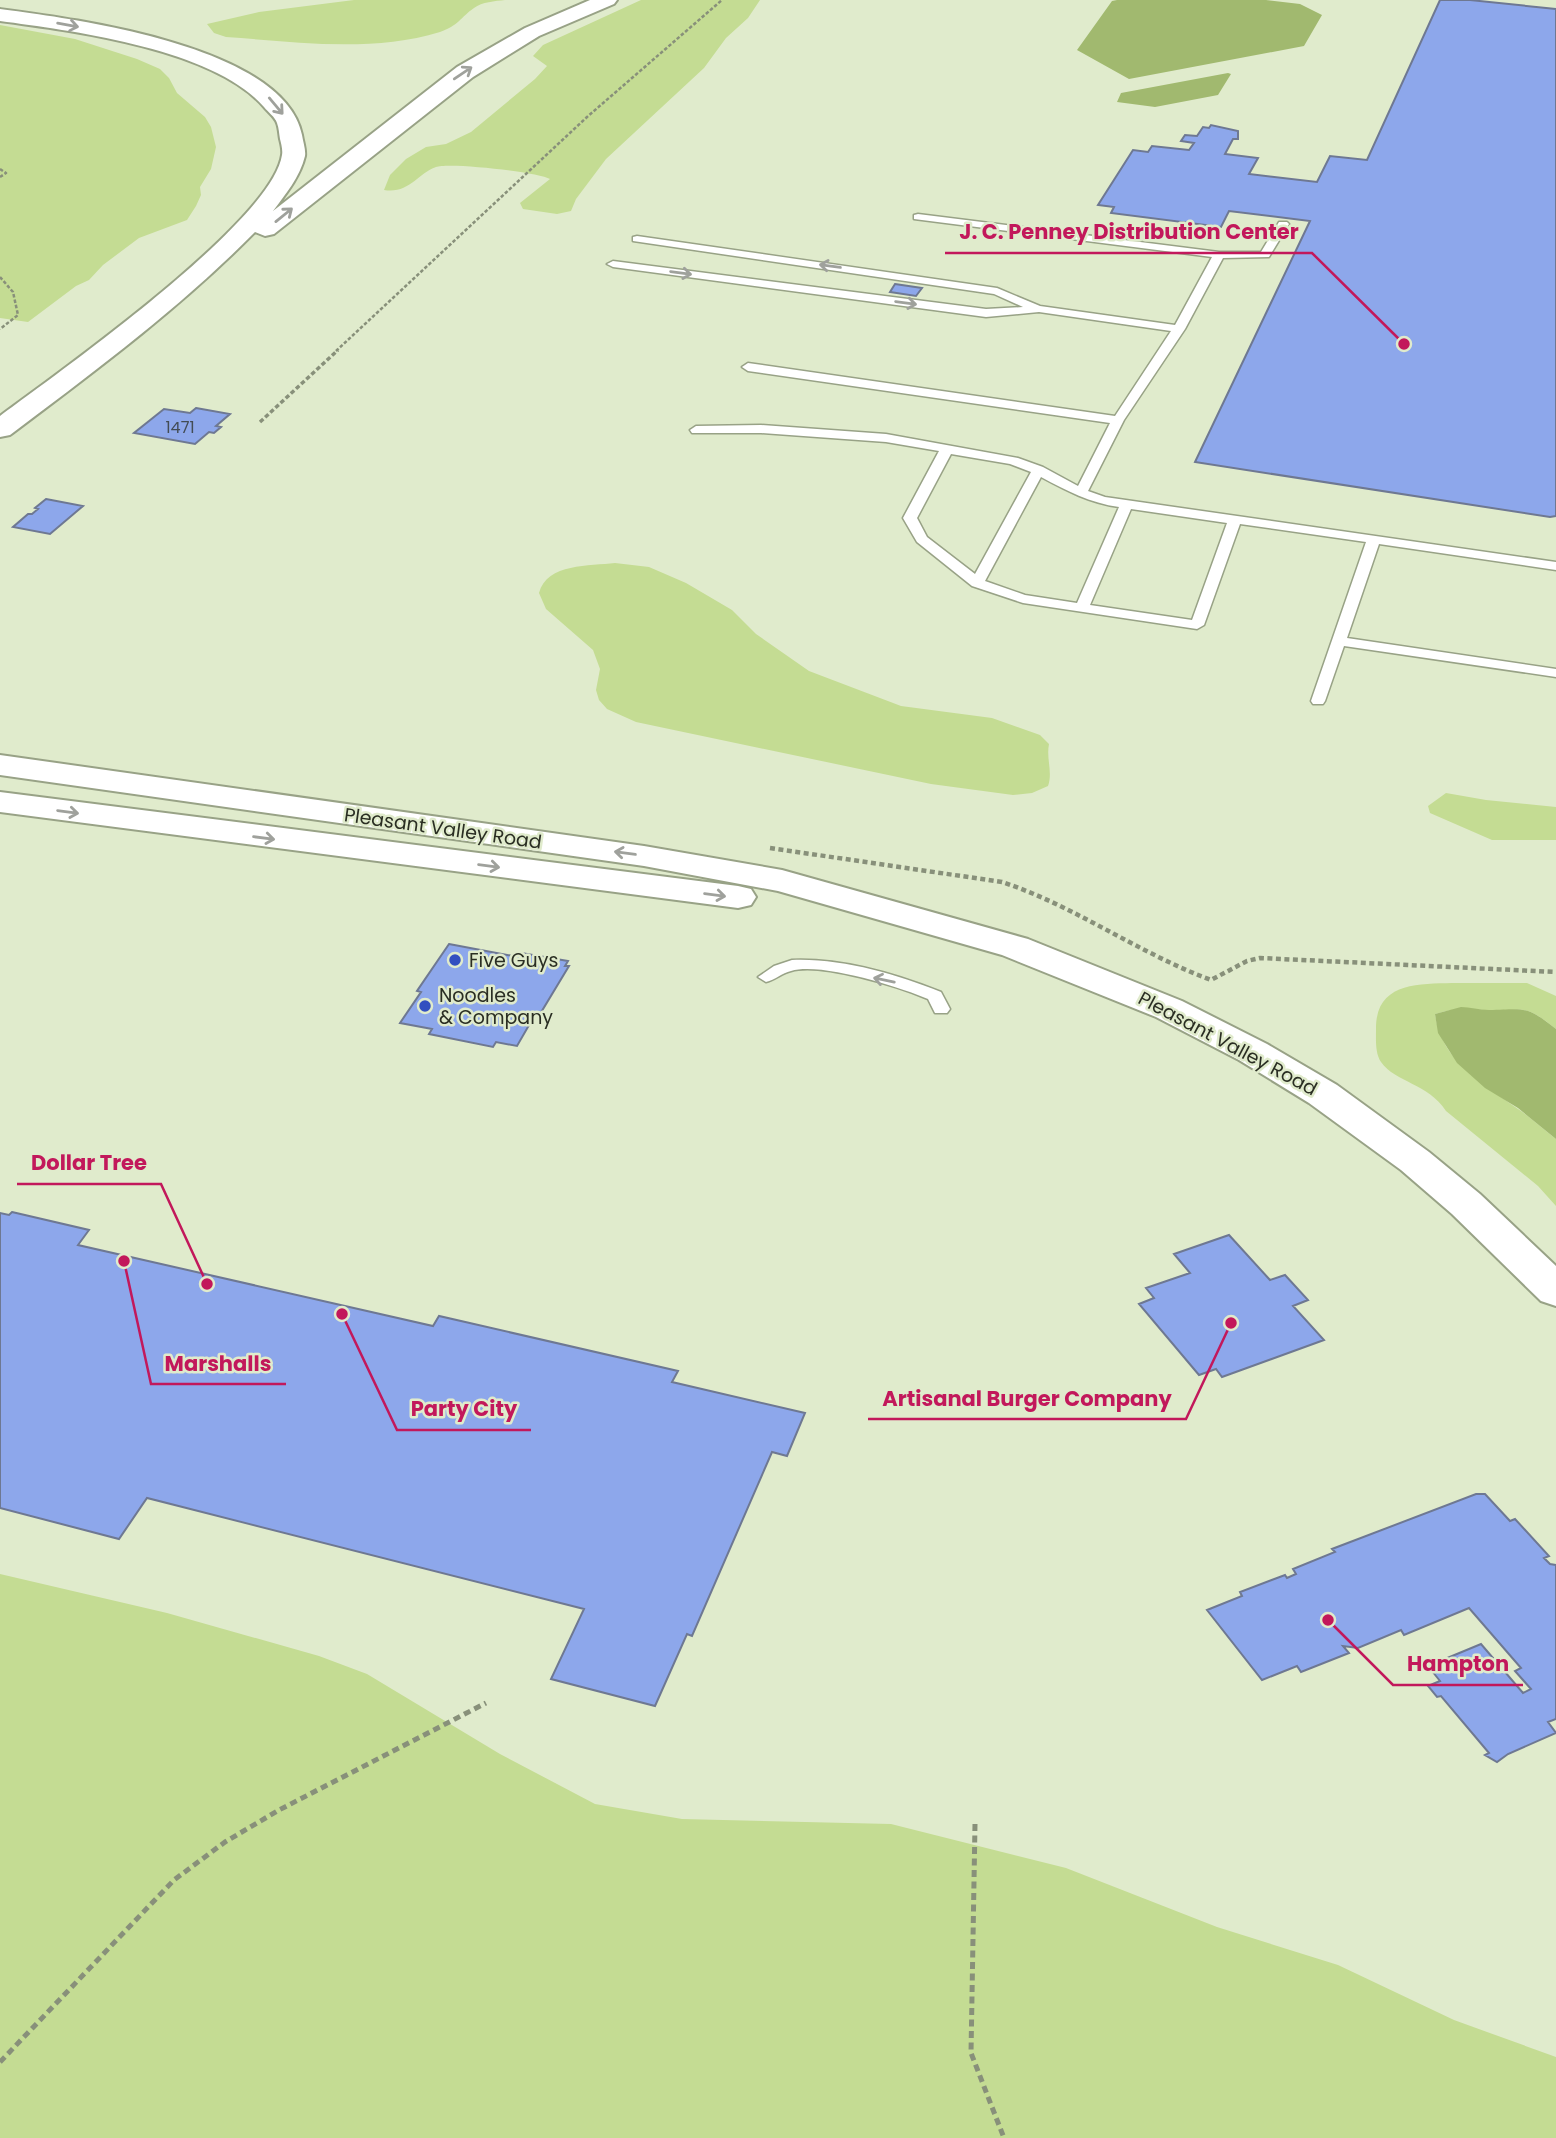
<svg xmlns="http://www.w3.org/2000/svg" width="1556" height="2138" viewBox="0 0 1556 2138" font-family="Poppins,sans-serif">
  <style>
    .green { fill: #c4dc93 }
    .water { fill: #a1b96f }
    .building { fill: #8da7eb; stroke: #6e7892; stroke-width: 2 }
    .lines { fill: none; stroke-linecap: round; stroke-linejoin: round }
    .service-casing { stroke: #98a286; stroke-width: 3 }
    .secondary-casing { stroke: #98a286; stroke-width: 4 }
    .motorway-casing { stroke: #98a286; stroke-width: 4 }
    .path-far3 { stroke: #88907a; stroke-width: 2.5; stroke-dasharray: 3.5 2; stroke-linecap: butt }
    .path-far2 { stroke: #88907a; stroke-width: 3.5; stroke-dasharray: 4.5 2.5; stroke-linecap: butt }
    .path-far1 { stroke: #88907a; stroke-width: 4.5; stroke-dasharray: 5 3.5; stroke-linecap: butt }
    .path { stroke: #88907a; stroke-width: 5; stroke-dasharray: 7 4.5; stroke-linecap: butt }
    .service { fill: #fff; fill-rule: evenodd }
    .secondary { fill: #fff; fill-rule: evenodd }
    .motorway { fill: #fff; fill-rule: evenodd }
    .oneway { stroke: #9fa19c }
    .poi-dot { fill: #324fc0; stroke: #e0ebcc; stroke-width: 2.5 }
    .labels { text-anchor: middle; stroke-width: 5; stroke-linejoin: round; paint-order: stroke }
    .number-label { font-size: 16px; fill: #434c55 }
    .street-label { font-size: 19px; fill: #2a2e23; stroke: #e0ebcc }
    .poi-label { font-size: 19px; fill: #2a2e23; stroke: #e0ebcc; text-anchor: start }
    .leader { fill: none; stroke: #c2185b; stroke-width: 2.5 }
    .callout-dot { fill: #c2185b; stroke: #e0ebcc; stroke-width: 2.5 }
    .callout-label { font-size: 21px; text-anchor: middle; font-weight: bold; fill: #c2185b; stroke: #e0ebcc; stroke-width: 5; stroke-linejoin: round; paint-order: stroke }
  </style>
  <rect width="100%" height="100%" fill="#e0ebcc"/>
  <path class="green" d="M354 0H505C495 1 482 2 474 8 461 17 458 26 440 32 371 53 297 42 226 37L214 33 207 24 259 12Z
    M641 0H760L748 18 726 38 704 68 606 159 576 199 571 211 557 214 523 209 520 203 550 179C538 172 449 162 436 167 417 174 409 194 384 190L390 175 406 159 426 147 446 144 471 132 535 79 547 66 533 56 543 45Z
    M0 25 75 39 137 59 160 69 169 78 177 93 205 117 211 127 216 147 211 169 200 187 201 195 196 206 187 220 139 238 103 265 89 280 76 286 28 322 0 318Z
    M615 563 649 567 686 583 732 610 756 634 809 671 901 706 992 718 1040 735 1049 744C1046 759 1053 772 1048 786L1032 793 1013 795 931 784 636 722 607 709 599 700 596 690 600 669 593 650 546 609 539 593C547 563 590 566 615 563Z
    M1446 793 1486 800 1556 807V840H1492L1430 813 1428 806Z
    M1452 983H1527L1556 996V1029C1520 1000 1524 1013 1484 1010 1463 1008 1456 1008 1435 1014 1441 1061 1482 1083 1518 1109 1531 1118 1543 1129 1556 1139V1206L1538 1186 1446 1111C1428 1083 1396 1083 1381 1062 1375 1053 1376 1040 1376 1030 1375 983 1416 984 1452 983Z
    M0 1574 167 1613 319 1656 367 1674 500 1754 595 1804 682 1819 891 1824 1066 1868 1217 1927 1338 1965 1454 2020 1556 2057V2138H0Z"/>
  <path class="water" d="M1117 0H1266L1300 4 1322 15 1304 46 1129 79 1077 50 1112 1Z
    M1228 73 1231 74 1218 95 1155 107 1117 102 1121 93Z
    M1461 1007C1470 1007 1479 1010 1489 1010 1525 1009 1526 1005 1556 1029V1139L1518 1108 1485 1088 1457 1063 1438 1033 1435 1014Z"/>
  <path class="building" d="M1440 0H1470L1556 9V516L1550 517 1195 462 1310 221 1229 211 1221 227 1111 213 1114 207 1098 205 1133 150 1148 152 1152 146 1189 150 1194 143 1181 141 1185 135 1197 136 1203 127 1209 128 1211 125 1238 131V139H1233L1225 154 1258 158 1249 174 1317 182 1330 156 1367 160Z
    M895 284 922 288 916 296 890 292Z
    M196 408 230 414 216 426 221 427 214 433 209 432 195 444 134 433 164 409 190 413Z
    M46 499 83 506 50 534 13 527 28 514H32L38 509 35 508Z
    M449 944 513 956 516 952 568 961 565 966H569L540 1014 536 1013 517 1046 496 1042 493 1047 429 1034 432 1029 400 1023 421 992 417 991Z
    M12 1212 89 1230 78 1245 433 1326 439 1316 678 1371 672 1382 805 1413 787 1456 772 1452 692 1636 687 1634 655 1706 551 1679 584 1609 147 1498 119 1539 0 1508V1213L9 1215Z
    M1229 1235 1270 1280 1285 1275 1308 1300 1293 1306 1324 1340 1222 1377 1216 1369 1199 1375 1139 1304 1154 1298 1146 1288 1190 1273 1174 1254Z
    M1476 1494H1485L1510 1521 1515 1519 1549 1556 1544 1558 1550 1564 1556 1565V1719L1548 1722 1556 1733 1508 1754 1497 1762 1485 1755 1489 1753 1441 1696 1437 1697 1428 1686 1440 1681 1428 1666 1481 1644 1523 1693 1531 1689 1515 1671 1521 1668 1469 1608 1404 1635 1401 1630 1358 1648 1343 1646 1349 1653 1301 1672 1297 1666 1262 1680 1207 1610 1242 1596 1240 1592 1285 1575 1287 1578 1296 1574 1293 1569 1335 1552 1332 1549Z"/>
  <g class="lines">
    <g class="service-casing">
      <path id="service" d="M918 214 1219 252H1261L1279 222H1287L1289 224 1269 257 1223 258 1185 329 1124 420 1088 491 1105 497 1556 562V570L1379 544 1347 638 1556 669V677L1344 646 1325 701 1323 704H1313L1311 701 1366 542 1240 524 1204 625 1197 629 1023 603 972 586 917 542 903 518 939 451 886 442 761 433H692L690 430 696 426 761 425 886 434 1018 458 1043 467 1078 486 1110 423 748 371 742 367 748 363 1115 416 1171 331 1039 312 986 317 613 267 607 264 613 261 986 309 1023 307 994 294 633 241V237L637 236 997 288 1040 306 1175 325 1212 257 914 219V215ZM951 454 1010 464 1031 472 975 574 927 537 917 518ZM1041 477C1067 491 1090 503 1119 507L1077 603 1025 595 985 581ZM1131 509 1227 523 1192 620 1090 605Z
        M792 960C841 958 896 974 941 992L950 1009 947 1013H935L928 999C899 987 821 962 791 971 782 973 775 980 766 982L758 977 774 966Z"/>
    </g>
    <g class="secondary-casing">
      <path id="secondary" d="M0 755 644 846 782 870 1028 939 1182 1001 1267 1044 1337 1085 1429 1152 1480 1194 1556 1266V1306L1541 1301 1452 1214 1401 1170 1309 1103 1239 1060 1156 1017 1002 955 778 891 644 866 0 775Z
        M0 792 738 886 751 889 756 897 751 905 738 908 0 812Z"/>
    </g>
    <g class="motorway-casing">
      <path id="motorway" d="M590 0H617L614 4 539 36 473 77 274 234 265 236 255 232C180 308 95 371 10 435L0 437V416C59 372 272 222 282 155 283 150 281 143 280 139 279 134 279 128 277 123 275 117 268 112 264 107 214 49 74 31 0 21V9C76 19 284 46 302 135 303 142 306 150 305 156 300 177 285 195 273 211L457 67 525 28Z"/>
    </g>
    <path class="path-far3" d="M0 169 6 173 0 177
      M0 277 13 292 18 315 0 329
      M336 351 587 117 722 0"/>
    <path class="path-far2" d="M260 422 338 350"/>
    <path class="path-far1" d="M770 848 1002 882C1075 906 1138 953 1211 980L1247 961 1260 958 1556 972"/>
    <path class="path" d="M975 1824 971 2053 1004 2138
      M0 2062 174 1880 225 1842 279 1810 486 1703"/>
    <use href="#service" class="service"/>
    <use href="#secondary" class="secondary"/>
    <use href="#motorway" class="motorway"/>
  </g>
  <defs><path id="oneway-shaft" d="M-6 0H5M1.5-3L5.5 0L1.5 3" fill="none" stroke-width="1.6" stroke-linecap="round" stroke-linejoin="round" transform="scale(1.75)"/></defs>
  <g class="oneway">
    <use href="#oneway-shaft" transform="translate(68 25) rotate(10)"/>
    <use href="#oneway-shaft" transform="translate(463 73) rotate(-34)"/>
    <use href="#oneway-shaft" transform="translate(276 106) rotate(50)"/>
    <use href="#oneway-shaft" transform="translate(284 215) rotate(-39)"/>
    <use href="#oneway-shaft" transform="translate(830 266) rotate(-172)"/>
    <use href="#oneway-shaft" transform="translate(681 273) rotate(8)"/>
    <use href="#oneway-shaft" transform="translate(906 303) rotate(8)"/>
    <use href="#oneway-shaft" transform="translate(68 812) rotate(8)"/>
    <use href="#oneway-shaft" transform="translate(264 838) rotate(7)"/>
    <use href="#oneway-shaft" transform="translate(625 853) rotate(-172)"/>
    <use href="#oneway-shaft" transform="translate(489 866) rotate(7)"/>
    <use href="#oneway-shaft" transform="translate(715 895) rotate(7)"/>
    <use href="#oneway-shaft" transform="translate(884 980) rotate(-168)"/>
  </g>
  <g class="poi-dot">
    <circle cx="455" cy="960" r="7"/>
    <circle cx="425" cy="1006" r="7"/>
  </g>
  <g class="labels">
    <g class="number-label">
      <text x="180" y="433">1471</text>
    </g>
    <g class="street-label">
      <text transform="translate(443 828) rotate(8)" y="7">Pleasant Valley Road</text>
      <text transform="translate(1228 1043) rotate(28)" y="7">Pleasant Valley Road</text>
    </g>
    <g class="poi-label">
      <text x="469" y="967">Five Guys</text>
      <text x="439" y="1002">Noodles<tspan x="439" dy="22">&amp; Company</tspan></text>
    </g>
  </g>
  <path class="leader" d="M1404 344L1312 253H945M207 1284L161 1184H17M124 1261L151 1384H286M1231 1323L1186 1419H868M342 1314L397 1430H531M1328 1620L1393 1685H1523"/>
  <g class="callout-dot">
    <circle cx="1404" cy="344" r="7"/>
    <circle cx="207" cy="1284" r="7"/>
    <circle cx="124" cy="1261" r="7"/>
    <circle cx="1231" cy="1323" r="7"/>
    <circle cx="342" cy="1314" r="7"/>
    <circle cx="1328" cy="1620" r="7"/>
  </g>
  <g class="callout-label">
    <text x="1129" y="239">J. C. Penney Distribution Center</text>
    <text x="89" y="1170">Dollar Tree</text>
    <text x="218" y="1371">Marshalls</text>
    <text x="1027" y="1406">Artisanal Burger Company</text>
    <text x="464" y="1416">Party City</text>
    <text x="1458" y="1671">Hampton</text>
  </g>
</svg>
